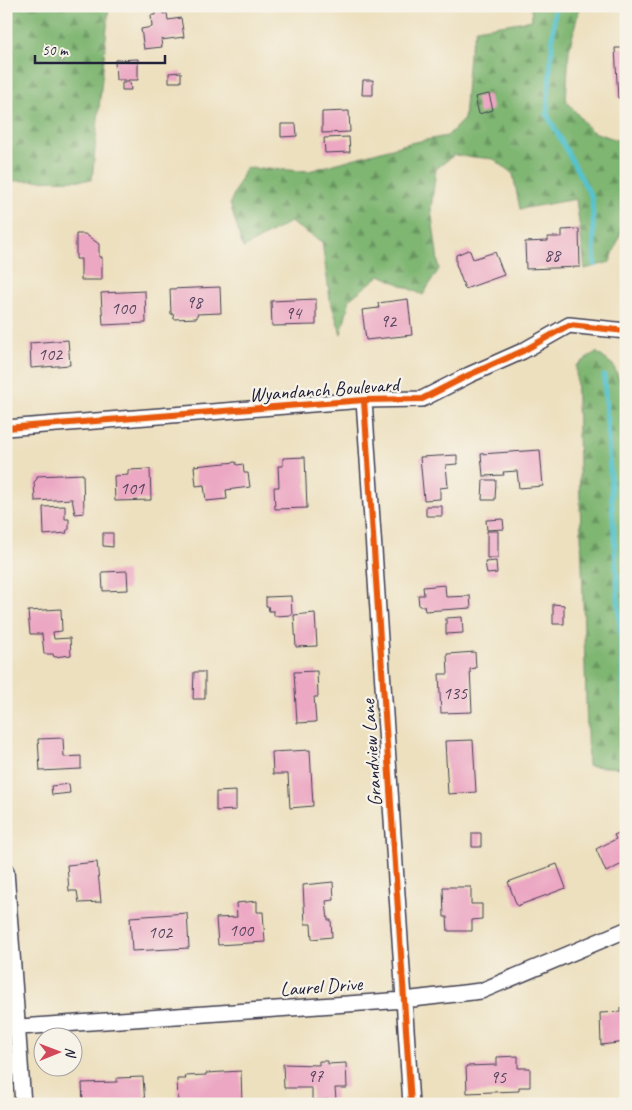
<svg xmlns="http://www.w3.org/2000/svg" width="632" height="1110" viewBox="0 0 632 1110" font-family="Caveat,sans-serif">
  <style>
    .forest { fill: url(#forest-firs); stroke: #506c56 }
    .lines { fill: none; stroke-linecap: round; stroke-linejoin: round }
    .stream { stroke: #56c2ce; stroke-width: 5 }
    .building { fill: #eca7c3 }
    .minor-casing { stroke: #403e4f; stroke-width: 18 }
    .minor { stroke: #fff; stroke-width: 15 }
    .cycleway-casing { stroke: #f7f3e8; stroke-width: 9 }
    .cycleway { stroke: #e8590c; stroke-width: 6 }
    .labels { text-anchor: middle; stroke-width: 4.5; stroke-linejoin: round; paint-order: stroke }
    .number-label { font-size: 18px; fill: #54435d }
    .street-label { font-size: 20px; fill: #22223b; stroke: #f7f3e8 }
  </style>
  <defs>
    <pattern id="forest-firs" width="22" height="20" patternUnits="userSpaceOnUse" patternTransform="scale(1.25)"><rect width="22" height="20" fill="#7fb672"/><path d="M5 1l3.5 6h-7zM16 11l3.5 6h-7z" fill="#68945f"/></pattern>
  </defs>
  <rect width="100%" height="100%" fill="#f7f3e8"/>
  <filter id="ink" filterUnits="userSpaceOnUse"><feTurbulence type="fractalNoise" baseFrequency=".02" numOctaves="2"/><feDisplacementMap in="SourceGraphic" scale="10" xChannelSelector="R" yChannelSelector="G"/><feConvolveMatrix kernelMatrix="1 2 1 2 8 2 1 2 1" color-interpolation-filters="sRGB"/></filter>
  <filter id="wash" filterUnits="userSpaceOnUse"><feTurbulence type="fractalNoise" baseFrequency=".0096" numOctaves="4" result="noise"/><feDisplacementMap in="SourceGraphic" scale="20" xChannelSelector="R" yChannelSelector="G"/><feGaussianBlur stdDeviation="1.12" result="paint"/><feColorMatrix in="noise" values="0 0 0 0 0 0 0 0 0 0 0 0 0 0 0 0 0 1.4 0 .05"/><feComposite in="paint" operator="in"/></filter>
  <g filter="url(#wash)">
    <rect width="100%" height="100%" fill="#ede0bf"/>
    <path class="forest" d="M6 6H109L92 180 6 181Z
      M531 6H580L569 50 566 100 591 131 626 143V223L624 224 610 262 585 269 576 199 520 209 513 174 494 159 454 155 436 169 431 209 439 269 423 295 380 275 350 299 341 334 330 299 322 242 290 222 243 248 230 203 245 168 309 171 410 143 447 136 464 119 469 54 476 29 532 20Z
      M596 352 613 365 622 386 626 409V771L624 768 588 766 576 366Z"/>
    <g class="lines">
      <path class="stream" d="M555 6 547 114 592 198 595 265
        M604 376 626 723"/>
    </g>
    <g id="blocks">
      <path class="building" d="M162 9 163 14 167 13 168 20 181 18 184 37 161 40 162 47 144 49 141 29 152 27 151 15H155V10Z
        M615 48H626V104H624V98H618Z
        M138 59V80H128V83L130 82 131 90H122V83H125V80H116L115 60Z
        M181 72V82H169V73Z
        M363 80H373V95H362Z
        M489 94 493 110 479 114 475 97Z
        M349 111 350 132 322 133V112Z
        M281 124H296L297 136 281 137Z
        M349 137 350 152 325 153 324 138Z
        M579 229 580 267 526 269 525 242 548 241V237H562V230Z
        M76 234H85L99 244V257H102V280H81V259H76Z
        M468 250 470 251 473 259 495 252 504 275 465 289 456 264V255Z
        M220 287 221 313 197 314V318L174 319 173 314H171L170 289Z
        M145 291 146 323 103 325 101 293Z
        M316 299V325L272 326 271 301Z
        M408 299 412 335 366 340 362 310 379 308 378 303Z
        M68 340 70 365 31 368 30 343Z
        M540 450 543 486 519 488 517 471 503 472 504 475 483 476 481 454Z
        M457 455V464L446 465 448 487 440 488V499L424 500 420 457Z
        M305 457 307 508 275 509 274 487H279L278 466H283V458Z
        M236 462 237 465 243 464 244 473H248L250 487 226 490 227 499 206 501 204 485 196 486 194 466Z
        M150 469 151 500 115 501 114 476 128 475V470Z
        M83 474 84 513 75 514 72 499 35 501 34 482 37 479V476Z
        M483 480H496L495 500H482Z
        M65 506V519H69V529L66 531 67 533 44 535 43 507Z
        M426 506H442V516H426Z
        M503 519 504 529 487 530 486 520Z
        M487 531H498V558H487Z
        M103 533H113V547L103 546Z
        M496 561 497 573 487 574 485 562Z
        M127 571 128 590 103 591 102 572Z
        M445 585 446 597 470 596 471 608 425 611 424 606H419L418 595H424L423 587Z
        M291 596 292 615 274 616V611H269L268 606H266V597Z
        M553 604 564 605V624H553Z
        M61 609 62 631 53 632 54 639 70 638 71 655 54 657 53 654H44L42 634H30L28 611Z
        M315 613 317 646 296 647 294 615Z
        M462 617 463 633 446 634V618Z
        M475 652 476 668 470 669 472 712 441 713 439 674H448L447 654Z
        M317 671 318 697H314L316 722 297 723 294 672Z
        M194 672H205V699H193Z
        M63 738 64 757 81 756V769L40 771 38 739Z
        M473 740 476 792 448 794 445 741Z
        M310 750 313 806 290 808 288 774H273L272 752Z
        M69 784 70 793 52 795 51 786Z
        M236 791V810L216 811V792Z
        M626 830V862L606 872 596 849 616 839 614 835Z
        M472 833H481V847H472Z
        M97 862 101 902 79 903 77 891H69L67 865Z
        M557 864 566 888 517 906 508 882Z
        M333 882 334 900 326 901 328 920H331L332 937 312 939 311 924H305L303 885Z
        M443 887H471V904H482V919L472 920V931H448L447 917H444Z
        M257 901V912H263L265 942 218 945 216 918 237 917 236 903Z
        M187 913 189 948 132 951 130 917Z
        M626 1006V1042L601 1045 600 1013 621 1012V1007Z
        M518 1056V1068H530V1087H519V1091L467 1093 466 1066 497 1065V1057Z
        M319 1061H328V1064L346 1063 347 1088H335L336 1099 312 1100V1088H284L283 1064 319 1065Z
        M241 1071 242 1103H178L177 1079H186L185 1076 206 1075V1073Z
        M143 1077 145 1104H83L82 1083 117 1082V1078Z"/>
    </g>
  </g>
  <g filter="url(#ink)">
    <use href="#blocks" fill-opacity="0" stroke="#403e4f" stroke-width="1"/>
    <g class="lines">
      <g class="minor-casing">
        <path id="minor" d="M364 400 411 1104
          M6 428 364 400 422 399 469 375 523 351 569 325 626 331
          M6 871 23 1104
          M6 1028 404 1000 481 991 626 930"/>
      </g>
      <use href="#minor" class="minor"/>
      <g class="cycleway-casing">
        <path id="cycleway" d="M364 400 411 1104
          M6 428 364 400 422 399 469 375 523 351 569 325 626 331"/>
      </g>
      <use href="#cycleway" class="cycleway"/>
    </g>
  </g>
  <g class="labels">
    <g class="number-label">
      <text x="552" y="261">88</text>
      <text x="194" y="308">98</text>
      <text x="123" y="314">100</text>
      <text x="293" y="319">94</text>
      <text x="388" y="327">92</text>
      <text x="50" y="360">102</text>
      <text x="132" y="494">101</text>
      <text x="455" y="699">135</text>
      <text x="241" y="936">100</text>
      <text x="160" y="938">102</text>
      <text x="315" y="1082">97</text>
      <text x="498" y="1083">95</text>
    </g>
    <g class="street-label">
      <text transform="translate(324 389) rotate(-4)" y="7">Wyandanch Boulevard</text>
      <text transform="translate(371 753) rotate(-94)" y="7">Grandview Lane</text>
      <text transform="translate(321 986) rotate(-4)" y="7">Laurel Drive</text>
    </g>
  </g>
  <rect width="632" height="1110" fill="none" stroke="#f7f3e8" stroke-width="25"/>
  <g transform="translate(58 1052) rotate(89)"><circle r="24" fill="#f7f3e8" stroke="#a29fa3"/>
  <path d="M0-4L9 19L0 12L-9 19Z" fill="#d1495b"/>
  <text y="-8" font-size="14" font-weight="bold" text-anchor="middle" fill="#22223b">N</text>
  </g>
  <path d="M35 55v8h130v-8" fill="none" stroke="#22223b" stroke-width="2.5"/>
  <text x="42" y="55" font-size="15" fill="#22223b" stroke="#f7f3e8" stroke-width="4" paint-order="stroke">50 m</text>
</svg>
